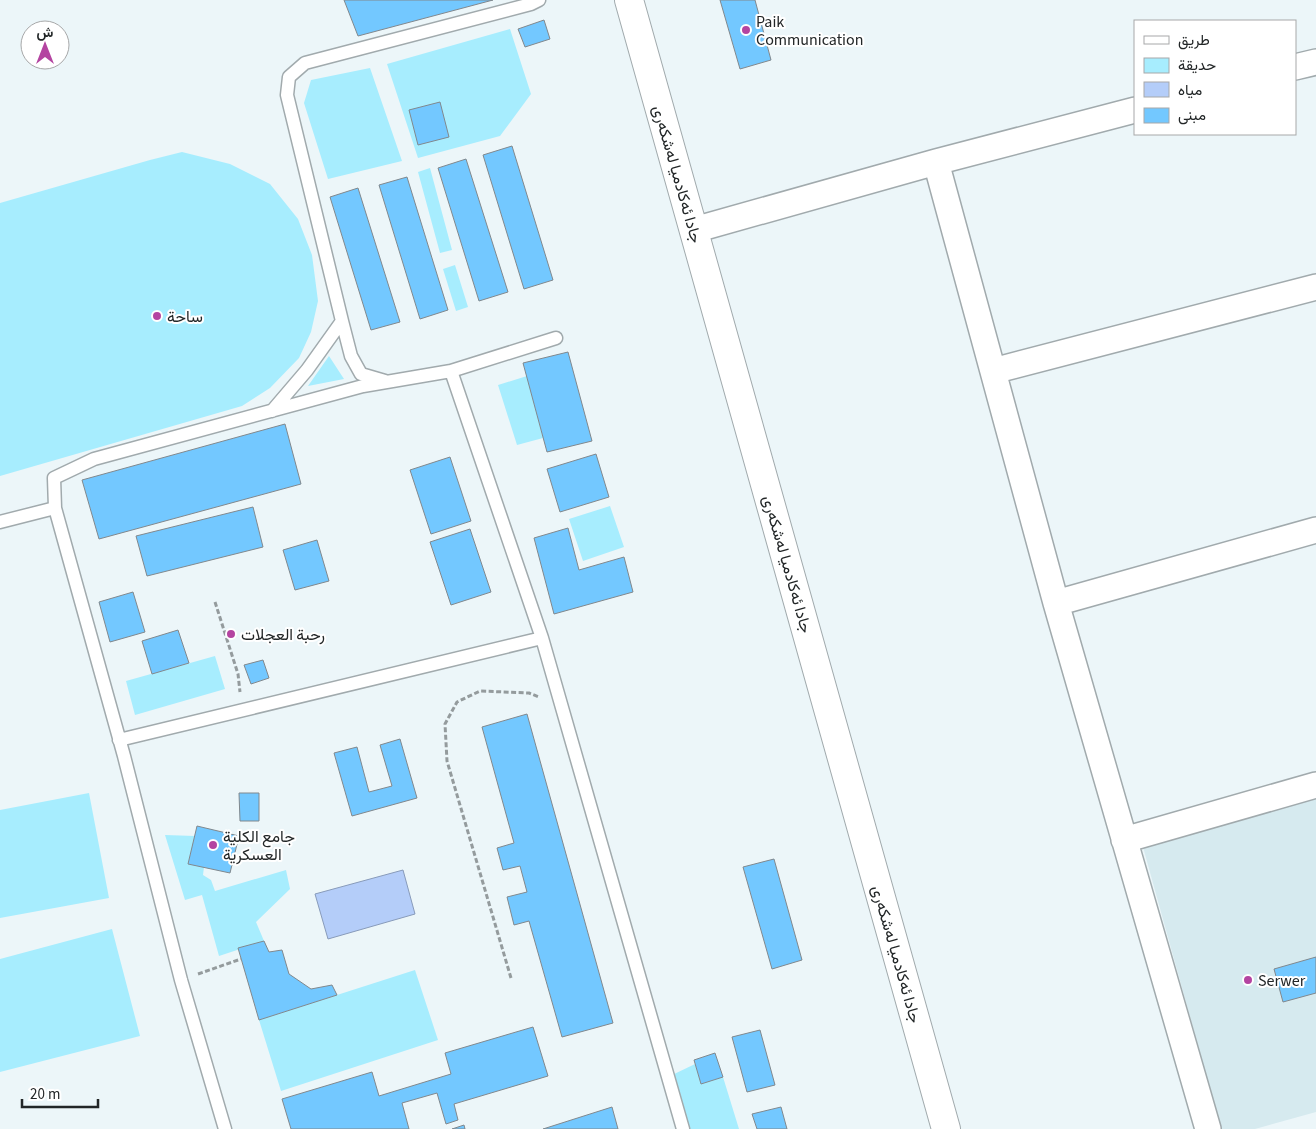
<svg xmlns="http://www.w3.org/2000/svg" width="1316" height="1129" viewBox="0 0 1316 1129" font-family="'Source Sans 3',Vazirmatn,sans-serif">
  <style>
    .built { fill: #d6eaef }
    .green { fill: #a7edfe }
    .water { fill: #b4cdf9; stroke: #889bba }
    .building { fill: #73c8ff; stroke: #81888d }
    .lines { fill: none; stroke-linecap: round; stroke-linejoin: round }
    .lane-casing { stroke: #a1aaad; stroke-width: 15 }
    .street-casing { stroke: #a1aaad; stroke-width: 28 }
    .secondary-casing { stroke: #a1aaad; stroke-width: 30 }
    .path { stroke: #949b9d; stroke-width: 3; stroke-dasharray: 5 2.5; stroke-linecap: butt }
    .lane { stroke: #fff; stroke-width: 12 }
    .street { stroke: #fff; stroke-width: 25 }
    .secondary { stroke: #fff; stroke-width: 28 }
    .poi-dot { fill: #b444a1; stroke: #fff; stroke-width: 2 }
    .labels { text-anchor: middle; stroke-width: 4; stroke-linejoin: round; paint-order: stroke }
    .poi-label { font-size: 16px; fill: #222627; stroke: #fff; text-anchor: start }
    .street-label { font-size: 16px; fill: #222627; stroke: #fff }
  </style>
  <rect width="100%" height="100%" fill="#ecf6f9"/>
  <path class="built" d="M1316 799V1112L1255 1129H1221L1143 847Z"/>
  <path class="green" d="M510 29 531 94 500 136 418 158 387 64Z
    M370 68 402 161 328 179 304 103 311 80Z
    M182 152 230 164 270 184 298 219 312 255 318 301 311 332 299 358 270 388 242 406 0 476V203L150 160Z
    M430 168 452 250 440 253 418 172Z
    M455 265 468 307 456 311 443 269Z
    M329 356 344 379 308 386Z
    M527 376 543 438 517 445 498 385Z
    M610 506 624 547 583 561 569 519Z
    M215 656 225 689 135 715 126 681Z
    M89 793 109 898 0 918V810Z
    M165 835 195 836 188 863 204 867 203 875 211 880 215 891 286 870 290 889 256 922 264 941 219 956 202 895 185 900Z
    M112 929 140 1036 0 1072V959Z
    M415 970 438 1040 281 1091 259 1020Z
    M695 1064 701 1084 723 1077 739 1129H683L668 1077Z"/>
  <path class="water" d="M403 870 415 914 328 939 315 894Z"/>
  <path class="building" d="M344 0H493L358 36Z
    M720 0H755L771 60 740 69Z
    M544 20 550 39 525 47 518 29Z
    M440 102 449 137 418 145 409 110Z
    M512 146 553 280 524 289 483 155Z
    M466 159 508 292 479 301 438 168Z
    M407 177 448 310 420 319 379 185Z
    M358 188 400 322 371 330 330 197Z
    M568 352 592 441 547 452 523 363Z
    M285 424 301 484 99 539 82 480Z
    M596 454 609 497 560 512 547 469Z
    M450 457 471 521 431 534 410 470Z
    M253 507 263 547 147 576 136 536Z
    M568 528 579 570 624 557 633 592 554 614 534 538Z
    M470 529 491 592 451 605 430 542Z
    M317 540 329 581 295 590 283 550Z
    M133 592 145 632 110 642 99 602Z
    M178 630 189 663 152 674 142 641Z
    M263 660 269 678 251 684 244 665Z
    M527 714 613 1023 562 1037 529 921 514 925 507 897 527 892 520 866 503 870 497 848 514 843 482 727Z
    M400 739 417 798 352 816 334 753 357 747 369 792 392 786 380 745Z
    M239 793H259V821H240Z
    M197 826 239 836 230 873 188 864Z
    M774 859 802 960 772 969 743 867Z
    M264 941 269 952 282 950 289 974 311 989 332 985 337 995 259 1020 238 948Z
    M1316 957V993L1283 1002 1274 969Z
    M533 1027 548 1076 454 1104 458 1120 446 1124 437 1093 402 1103 409 1129H291L282 1099 372 1072 379 1096 451 1074 445 1053Z
    M760 1030 775 1085 747 1092 732 1037Z
    M715 1053 723 1077 701 1084 694 1060Z
    M612 1107 618 1129H543Z
    M781 1107 787 1129H757L752 1114Z
    M464 1125 465 1129H452Z"/>
  <g class="lines">
    <g class="lane-casing">
      <path id="lane" d="M342 321 351 356 361 374 385 381
        M451 371 542 638 683 1129
        M272 411 307 370 342 321 287 95 289 77 305 63 531 4 539 0
        M0 522 55 508
        M119 740 542 638
        M225 1129 181 980 124 756 55 508 54 478 94 459 363 386 451 371 556 338"/>
    </g>
    <g class="street-casing">
      <path id="street" d="M1295 67 1316 62
        M936 162 1056 603 1208 1129
        M694 230 936 162 1135 110
        M993 371 1316 287
        M1056 603 1316 530
        M1124 840 1316 785"/>
    </g>
    <g class="secondary-casing">
      <path id="secondary" d="M629 0 946 1129"/>
    </g>
    <path class="path" d="M215 602 238 674 240 692
      M198 974 241 959
      M511 978 447 761 445 724 457 702 480 691 529 693 539 697"/>
    <use href="#lane" class="lane"/>
    <use href="#street" class="street"/>
    <use href="#secondary" class="secondary"/>
  </g>
  <g class="poi-dot">
    <circle cx="746" cy="30" r="5"/>
    <circle cx="157" cy="316" r="5"/>
    <circle cx="231" cy="634" r="5"/>
    <circle cx="213" cy="845" r="5"/>
    <circle cx="1248" cy="980" r="5"/>
  </g>
  <g class="labels">
    <g class="poi-label">
      <text x="756" y="27">Paik<tspan x="756" dy="18">Communication</tspan></text>
      <text x="167" y="322">ساحة</text>
      <text x="241" y="640">رحبة العجلات</text>
      <text x="223" y="842">جامع الكلية<tspan x="223" dy="18">العسكرية</tspan></text>
      <text x="1258" y="986">Serwer</text>
    </g>
    <g class="street-label">
      <text transform="translate(678 174) rotate(74)" y="6">جادا ئه‌كادميا له‌شكه‌رى</text>
      <text transform="translate(788 564) rotate(74)" y="6">جادا ئه‌كادميا له‌شكه‌رى</text>
      <text transform="translate(897 954) rotate(74)" y="6">جادا ئه‌كادميا له‌شكه‌رى</text>
    </g>
  </g>
  <rect x="1134" y="20" width="162" height="115" fill="#ffffff" stroke="#a7a8a9"/>
  <rect x="1144" y="36" width="25" height="8" fill="#ffffff" stroke="#a7a8a9"/>
  <text x="1178" y="45" font-size="15" fill="#222627">طريق</text>
  <rect x="1144" y="58" width="25" height="15" fill="#a7edfe" stroke="#a7a8a9"/>
  <text x="1178" y="70" font-size="15" fill="#222627">حديقة</text>
  <rect x="1144" y="82" width="25" height="15" fill="#b4cdf9" stroke="#a7a8a9"/>
  <text x="1178" y="95" font-size="15" fill="#222627">مياه</text>
  <rect x="1144" y="108" width="25" height="15" fill="#73c8ff" stroke="#a7a8a9"/>
  <text x="1178" y="120" font-size="15" fill="#222627">مبنى</text>
  <g transform="translate(45 45)"><circle r="24" fill="#ffffff" stroke="#a7a8a9"/>
  <path d="M0-4L9 19L0 12L-9 19Z" fill="#b444a1"/>
  <text y="-8" font-size="14" font-weight="bold" text-anchor="middle" fill="#222627">ش</text>
  </g>
  <path d="M22 1099v8h76v-8" fill="none" stroke="#222627" stroke-width="2.5"/>
  <text x="30" y="1099" font-size="15" fill="#222627" stroke="#ffffff" stroke-width="4" paint-order="stroke">20 m</text>
</svg>
